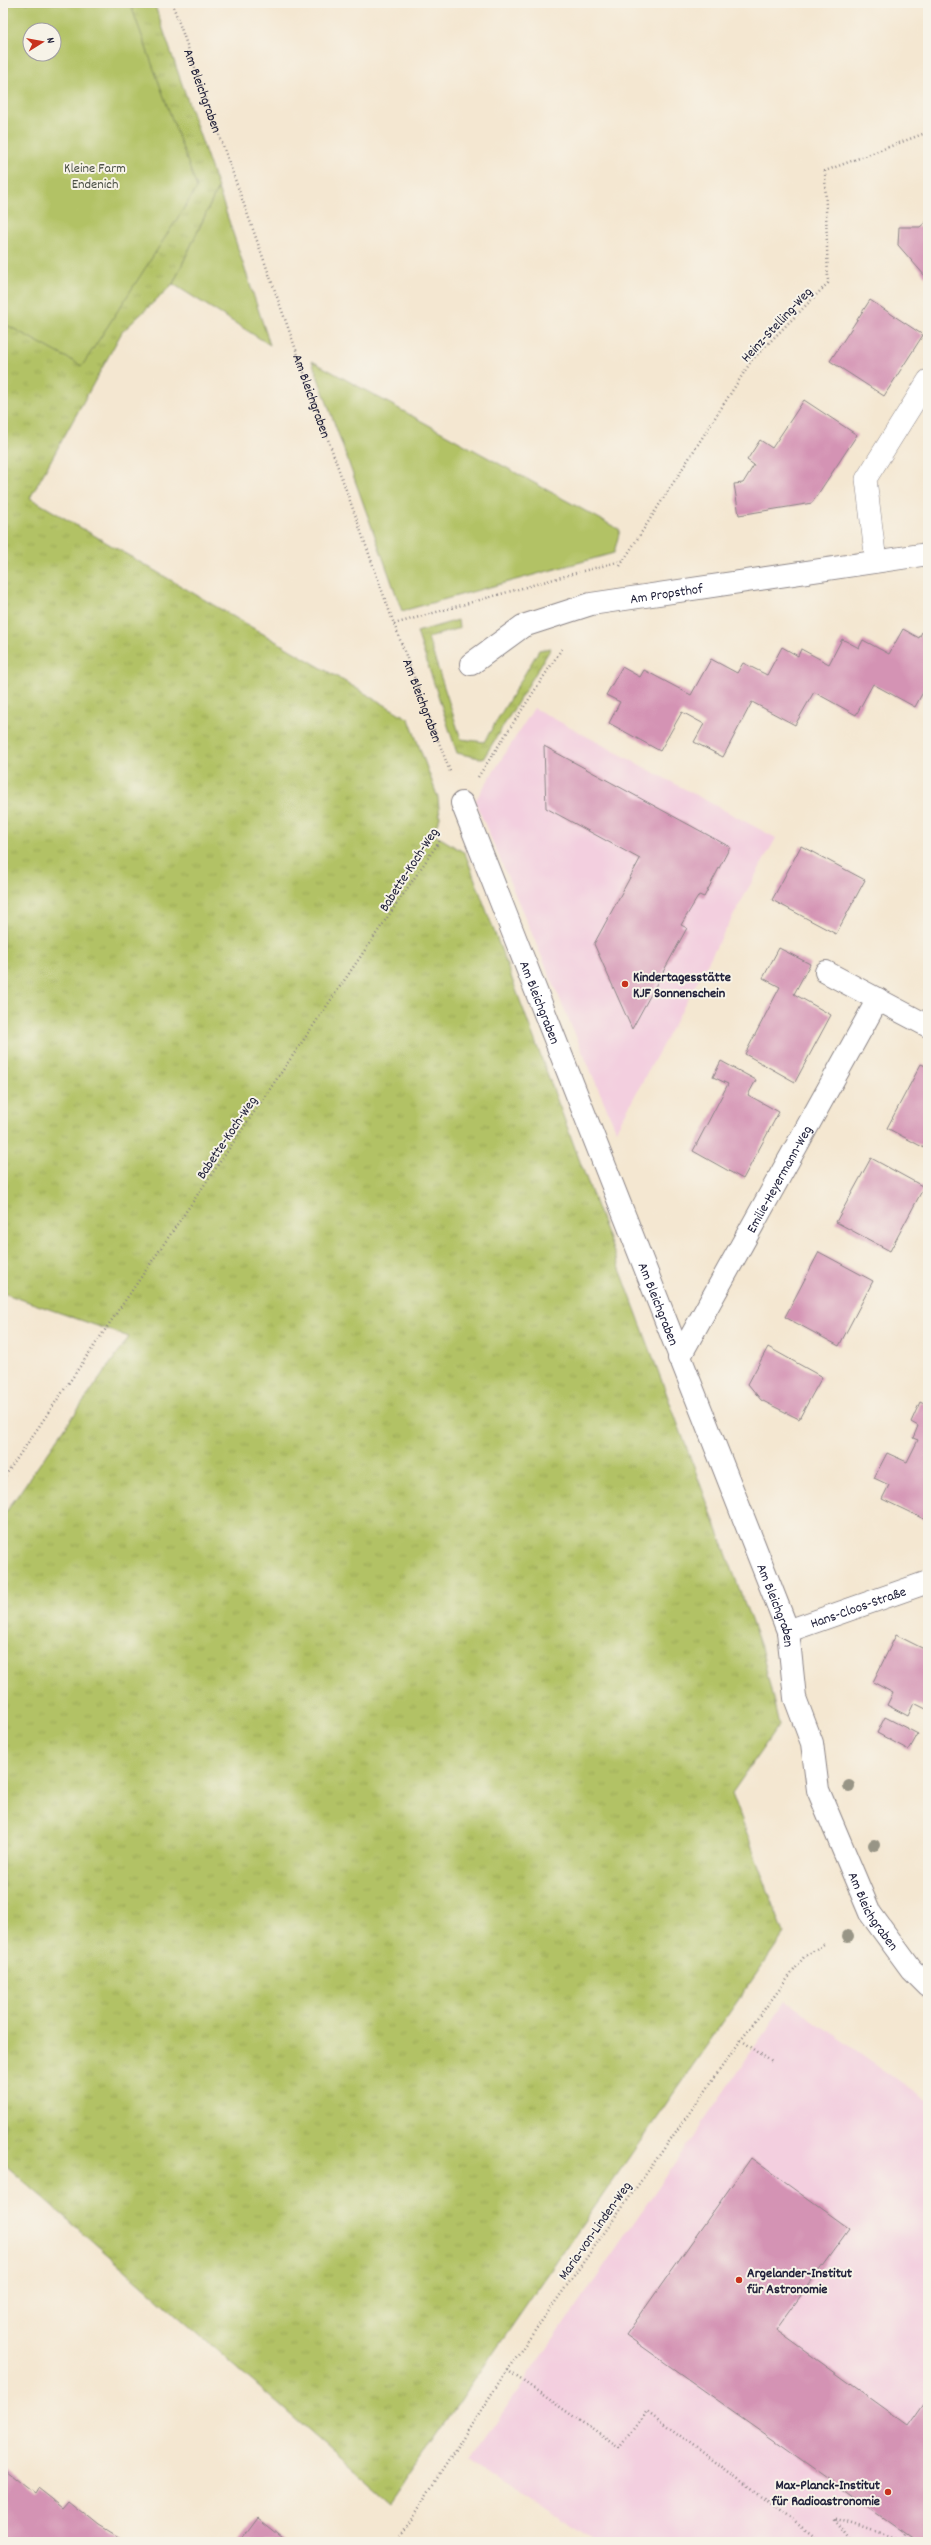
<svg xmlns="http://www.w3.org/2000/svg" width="931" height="2545" viewBox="0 0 931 2545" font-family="Dekko,sans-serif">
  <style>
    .built { fill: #f3cfdf }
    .grass { fill: url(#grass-tufts); stroke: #6a7250; fill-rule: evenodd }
    .garden { fill: #b2c265; stroke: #6a7250; fill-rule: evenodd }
    .building { fill: #d493b4 }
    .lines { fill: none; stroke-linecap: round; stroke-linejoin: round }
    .service-casing { stroke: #8b8486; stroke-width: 22 }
    .minor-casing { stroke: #8b8486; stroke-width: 24 }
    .path { stroke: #8b8486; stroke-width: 2.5; stroke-dasharray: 1 3; stroke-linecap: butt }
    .service { stroke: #fff; stroke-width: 21 }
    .minor { stroke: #fff; stroke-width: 22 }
    .tree { fill: #989586 }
    .poi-dot { fill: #c8321e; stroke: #f7f3e8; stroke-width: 1.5 }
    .labels { text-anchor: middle; stroke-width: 4; stroke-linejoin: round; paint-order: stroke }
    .street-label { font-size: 14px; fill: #22223b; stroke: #f7f3e8 }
    .park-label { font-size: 14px; fill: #4d5248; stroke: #f7f3e8 }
    .poi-label { font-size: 14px; font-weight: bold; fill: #22223b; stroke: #f7f3e8; text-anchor: start }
  </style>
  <defs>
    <pattern id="grass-tufts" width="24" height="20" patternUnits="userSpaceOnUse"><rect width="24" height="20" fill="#b2c265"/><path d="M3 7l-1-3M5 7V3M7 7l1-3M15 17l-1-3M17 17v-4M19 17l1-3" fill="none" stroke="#99a659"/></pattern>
  </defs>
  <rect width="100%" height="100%" fill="#f7f3e8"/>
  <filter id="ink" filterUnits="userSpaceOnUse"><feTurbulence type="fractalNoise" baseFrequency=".025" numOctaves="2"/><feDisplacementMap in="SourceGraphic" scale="8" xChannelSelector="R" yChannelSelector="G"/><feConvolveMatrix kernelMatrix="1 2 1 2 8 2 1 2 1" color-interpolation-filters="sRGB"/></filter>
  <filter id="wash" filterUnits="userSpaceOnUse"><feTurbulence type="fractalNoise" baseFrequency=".012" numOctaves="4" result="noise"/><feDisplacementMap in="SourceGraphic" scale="16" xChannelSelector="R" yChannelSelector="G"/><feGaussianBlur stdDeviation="0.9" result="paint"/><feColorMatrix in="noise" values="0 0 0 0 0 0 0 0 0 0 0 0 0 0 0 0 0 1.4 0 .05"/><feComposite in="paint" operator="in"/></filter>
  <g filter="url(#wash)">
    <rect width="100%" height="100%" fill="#f4e7d1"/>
    <path class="built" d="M534 708 776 838 616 1130 475 801Z
      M786 2001 928 2101V2542H597L470 2461Z"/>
    <path class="grass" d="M3 3H154L218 188 173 284 122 332 30 498 409 719 438 798 440 818 432 833 465 853 761 1647 779 1725 732 1793 784 1934 390 2502 3 2163V1516L129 1337 3 1293ZM30 30H54V54H30Z
      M458 620 459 628 428 638 461 739 484 742 539 650 551 648 483 759 457 753 417 632Z"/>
    <path class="garden" d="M3 3H130L197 188 82 366 3 323ZM30 30H54V54H30Z
      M218 188 270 345 173 284Z
      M312 361 620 530 614 553 402 611Z"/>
    <g id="blocks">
      <path class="building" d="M928 220V275L925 276 898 245 899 227H920Z
        M870 300 923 335 884 396 830 361Z
        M804 400 857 435 812 503 739 515 734 484 743 483 754 465 747 460 760 440 772 448Z
        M903 629 919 638 922 632 928 635V683L915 707 873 684 856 715 814 692 795 725 752 702 723 757 694 742 704 724 682 712 660 751 609 723 620 702 606 695 622 667 640 677 644 670 691 695 711 659 737 673 743 663 767 675 782 647 798 656 801 649 829 664 842 639 859 648 863 640 889 654Z
        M544 746 730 847 704 897 699 895 681 925 687 928 632 1029 594 944 640 859 546 808Z
        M801 846 865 880 836 934 772 900Z
        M779 948 810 964 794 994 831 1015 795 1082 745 1054 780 987 763 978Z
        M721 1061 756 1080 748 1095 779 1112 743 1179 693 1151 728 1084 713 1077Z
        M921 1064 928 1067V1150L887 1128Z
        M871 1158 924 1187 890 1251 836 1222Z
        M819 1252 873 1281 839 1346 785 1317Z
        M768 1347 822 1377 799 1419 761 1400 748 1384Z
        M920 1402 928 1406V1521L882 1499 889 1485 874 1478 887 1453 907 1462 918 1440 913 1438 918 1426 911 1422Z
        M896 1635 928 1651V1710L914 1703 908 1716 887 1705 893 1693 873 1682Z
        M885 1717 918 1734 909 1750 877 1733Z
        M751 2158 849 2229 776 2330 909 2426 928 2399V2542H917L626 2335Z
        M3 2468 35 2493 38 2488 62 2507 68 2500 99 2525 127 2542H3Z
        M257 2518 287 2542H239Z"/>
    </g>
  </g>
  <g filter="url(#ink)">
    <use href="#blocks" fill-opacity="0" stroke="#8b8486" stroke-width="1"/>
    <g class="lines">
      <g class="service-casing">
        <path id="service" d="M876 562 866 479 928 380"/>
      </g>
      <g class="minor-casing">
        <g id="minor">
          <path id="s2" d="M471 664 523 626 591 604 928 554"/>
          <path id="s3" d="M462 803 788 1631 795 1698 812 1743 818 1790 870 1913 911 1969 928 1986"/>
          <path d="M826 972 928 1026"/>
          <path id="s4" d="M679 1358 878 999"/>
          <path id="s5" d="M788 1631 928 1582"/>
        </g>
      </g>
      <g class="path">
        <path id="s1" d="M172 3 394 624 451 774"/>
        <path d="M620 566 752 360 828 283 825 171 928 132"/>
        <path d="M583 571 625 560"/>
        <path d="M394 624 579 572"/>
        <path d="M478 777 563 647"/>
        <path d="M3 1479 441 839"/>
        <path d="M741 2040 772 2062"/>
        <path d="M507 2370 619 2448 647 2411 823 2542"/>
        <path d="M396 2542 507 2370 741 2040 804 1957 824 1944"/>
        <path d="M852 2542 834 2518 900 2540"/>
        <path d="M899 2542 905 2533"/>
      </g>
      <use href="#service" class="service"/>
      <use href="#minor" class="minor"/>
    </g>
    <g class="tree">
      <circle cx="849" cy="1786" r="6"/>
      <circle cx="874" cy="1845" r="6"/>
      <circle cx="848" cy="1936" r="6"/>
    </g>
  </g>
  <g class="poi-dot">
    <circle cx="625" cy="984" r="4"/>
    <circle cx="739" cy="2280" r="4"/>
    <circle cx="888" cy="2492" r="4"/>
  </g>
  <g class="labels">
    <g class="street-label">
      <text dy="5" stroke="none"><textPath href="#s1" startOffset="93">Am Bleichgraben</textPath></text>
      <text transform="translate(776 324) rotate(-47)" y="5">Heinz-Stelling-Weg</text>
      <text dy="5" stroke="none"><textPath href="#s1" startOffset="417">Am Bleichgraben</textPath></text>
      <text dy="5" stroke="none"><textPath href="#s2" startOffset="212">Am Propsthof</textPath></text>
      <text dy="5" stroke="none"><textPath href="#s1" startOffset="741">Am Bleichgraben</textPath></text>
      <text transform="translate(408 869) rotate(-57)" y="5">Babette-Koch-Weg</text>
      <text dy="5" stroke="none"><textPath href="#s3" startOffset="214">Am Bleichgraben</textPath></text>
      <text transform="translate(226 1137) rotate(-56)" y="5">Babette-Koch-Weg</text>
      <text dy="5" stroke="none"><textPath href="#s4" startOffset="205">Emilie-Heyermann-Weg</textPath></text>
      <text dy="5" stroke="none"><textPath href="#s3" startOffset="538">Am Bleichgraben</textPath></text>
      <text dy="5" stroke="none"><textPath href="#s3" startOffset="862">Am Bleichgraben</textPath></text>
      <text dy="5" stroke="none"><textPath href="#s5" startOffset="74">Hans-Cloos-Straße</textPath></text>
      <text dy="5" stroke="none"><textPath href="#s3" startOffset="1186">Am Bleichgraben</textPath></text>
      <text transform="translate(594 2230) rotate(-55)" y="5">Maria-von-Linden-Weg</text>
    </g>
    <g class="park-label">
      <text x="95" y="172">Kleine Farm<tspan x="95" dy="16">Endenich</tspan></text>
    </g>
    <g class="poi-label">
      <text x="633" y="981">Kindertagesstätte<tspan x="633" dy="16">KJF Sonnenschein</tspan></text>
      <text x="747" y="2277">Argelander-Institut<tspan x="747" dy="16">für Astronomie</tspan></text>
      <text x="880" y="2489" text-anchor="end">Max-Planck-Institut<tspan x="880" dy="16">für Radioastronomie</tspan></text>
    </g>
  </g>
  <rect width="931" height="2545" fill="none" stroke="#f7f3e8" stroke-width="16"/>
  <g transform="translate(42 42) rotate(79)"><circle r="19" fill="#f7f3e8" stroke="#a29fa3"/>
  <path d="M0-3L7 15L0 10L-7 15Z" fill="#c8321e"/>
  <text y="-6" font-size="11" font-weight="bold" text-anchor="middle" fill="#22223b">N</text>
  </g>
</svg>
